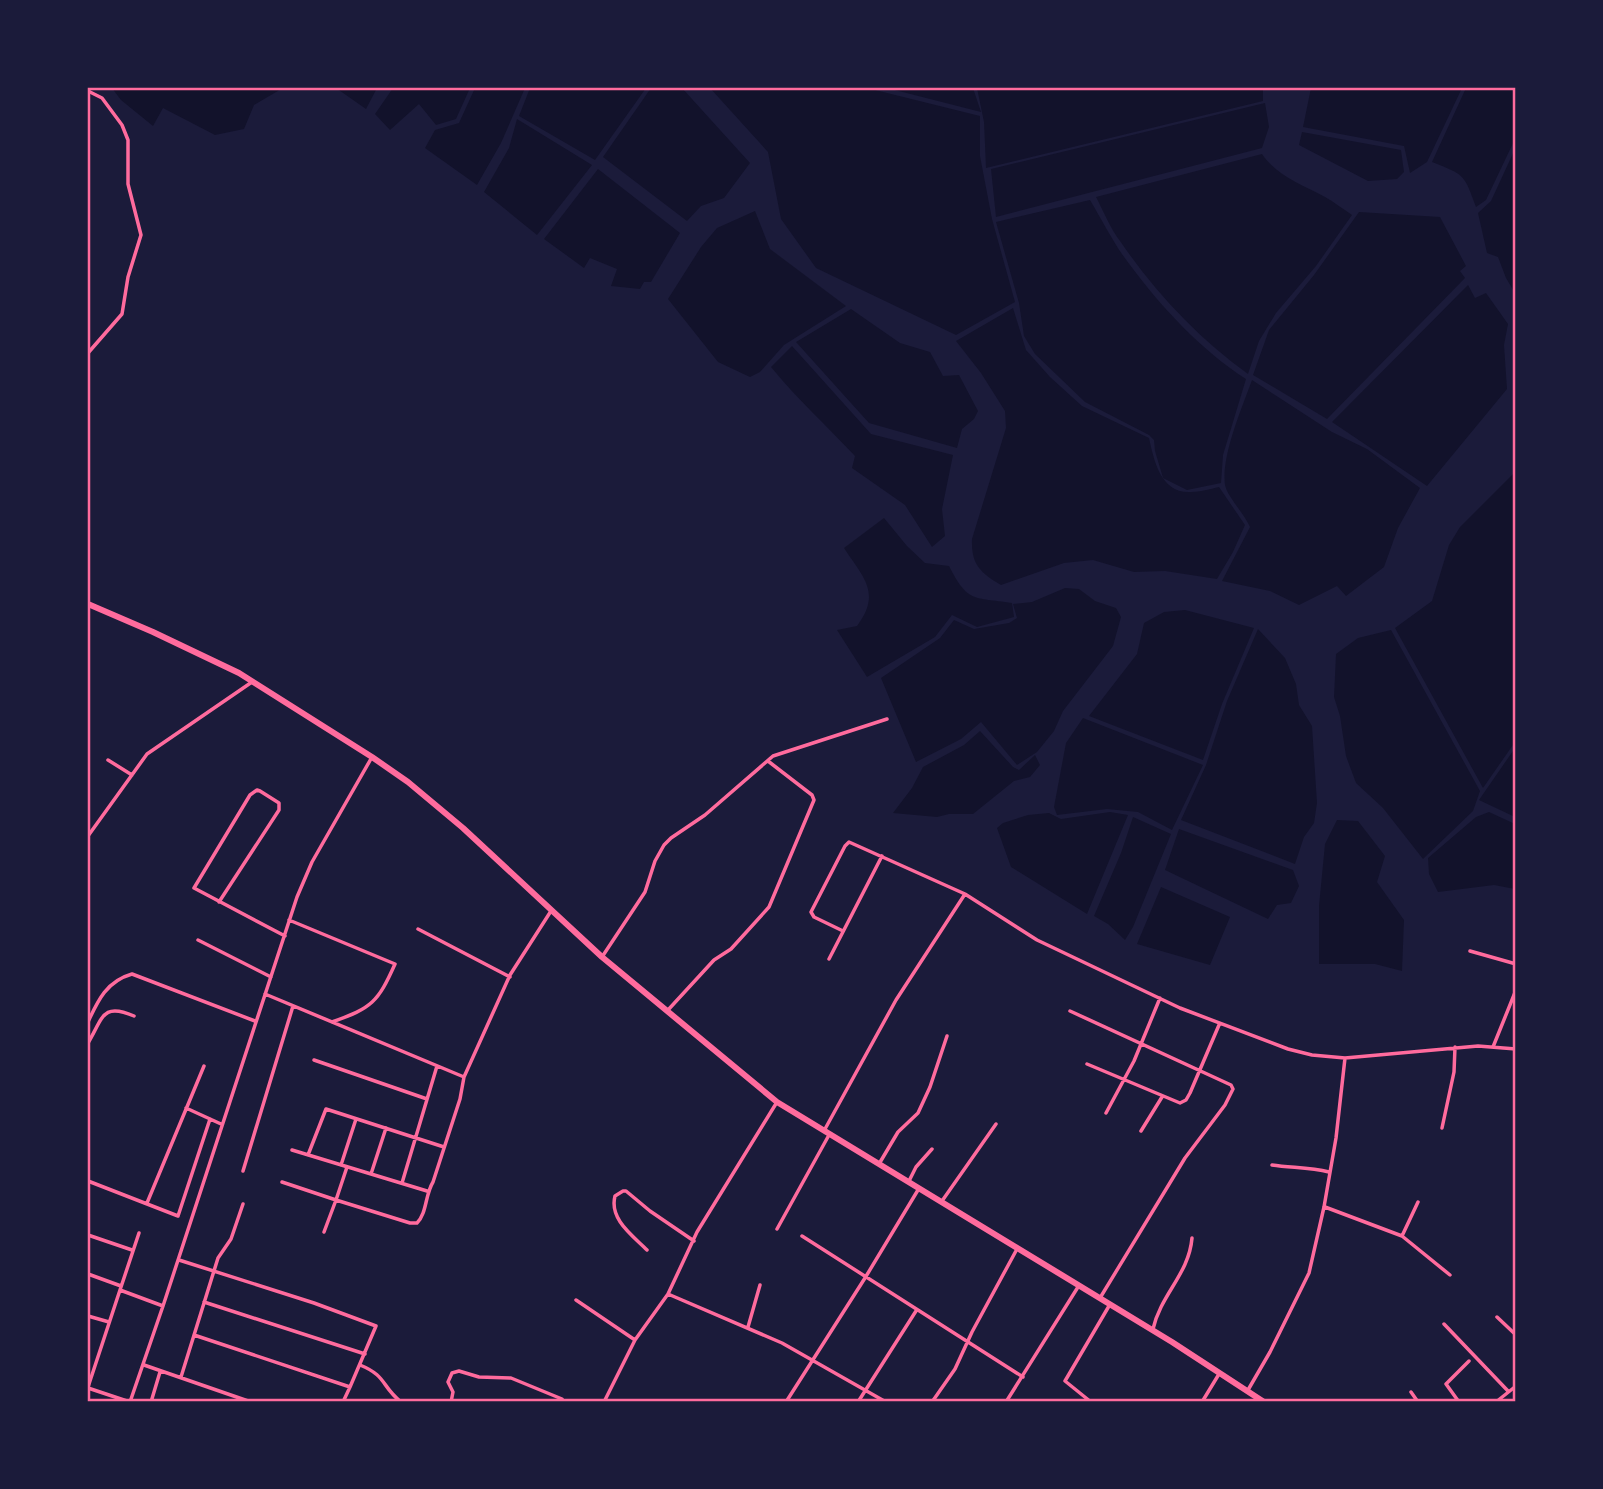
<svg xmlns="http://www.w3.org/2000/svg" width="1603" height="1489" viewBox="0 0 1603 1489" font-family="Montserrat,sans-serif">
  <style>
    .water { fill: #12122b }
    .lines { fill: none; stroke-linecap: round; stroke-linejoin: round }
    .minor { stroke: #ff6b9d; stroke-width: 3.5 }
    .trunk { stroke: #ff6b9d; stroke-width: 6 }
    .neatline { fill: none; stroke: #ff6b9d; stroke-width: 2.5 }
  </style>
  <rect width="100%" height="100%" fill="#1b1b3a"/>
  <path class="water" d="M112 88H283L254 105 244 129 215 135 163 108 153 126 121 100Z
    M336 88H377L366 109Z
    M393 88H470L456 119 436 125 419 104 390 130 375 114Z
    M475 88H525L501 143 477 185 425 148 435 130 459 123Z
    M530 88H646L595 160 519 116Z
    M651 88H682L750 163 724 198 701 206 687 221 603 157Z
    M710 88H867L980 116V156L992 219 1015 302 956 335 816 268 781 219 768 152Z
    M887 88H973L981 112Z
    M977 88H1263V101L986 168 984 122Z
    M1311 88H1462L1427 162 1410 173 1404 146 1303 127Z
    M1466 88H1515V139L1486 200 1476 207C1464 174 1465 175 1432 162Z
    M1265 103 1269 127 1262 148 996 217 991 169Z
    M517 119 592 165 537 235 484 192 509 148Z
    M1302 132 1401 150 1404 172 1397 179 1368 181 1299 145Z
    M1515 149V293L1506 278 1498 257 1487 253 1478 213 1491 201Z
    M1262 154C1277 176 1301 184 1325 197 1334 202 1343 209 1352 215L1316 266 1276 313 1259 341 1248 374C1198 338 1155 292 1120 241 1110 228 1104 212 1096 197Z
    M598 169 680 233 651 282H644L640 289 611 286 617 269 590 258 584 268 544 239Z
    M1090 200C1103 222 1115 246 1130 265 1162 308 1201 350 1246 379L1223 455 1221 483 1187 490 1163 478 1155 451 1154 440 1149 435 1085 402 1035 354 1024 336 1019 303 996 222Z
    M755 211 770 249 846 306 784 345 760 372 750 377 718 362 668 299 701 247 717 228Z
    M1359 212 1440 217 1466 266 1460 271 1465 278 1327 419 1253 375 1269 330 1314 275Z
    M1468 285 1475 298 1486 293 1508 324 1504 345 1507 389 1427 486 1332 422Z
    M1013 308 1026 350 1050 377 1082 406 1149 438C1154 461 1161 494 1191 492 1200 492 1210 489 1219 487L1245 525 1233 552 1217 579 1165 571 1134 572 1093 560 1064 563 1001 585C980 573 971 564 972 539L1006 428 1005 411 981 373 956 341Z
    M851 309 900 343 930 352 943 376 959 375 978 411 974 419 962 429 957 448 869 423 796 342Z
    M792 346 871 434 953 455 942 509 945 536 932 547 905 505 852 468 855 456C827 426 797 399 771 367Z
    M1252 380 1332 432 1367 449 1420 488 1398 528 1384 567 1346 596 1337 586 1299 605 1270 591 1222 581 1250 527C1245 515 1227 496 1225 485 1221 456 1242 408 1252 380Z
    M1515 472V742L1483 788 1395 628 1432 601 1449 545 1460 527Z
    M884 518 907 546 925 563 949 566C968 603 973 597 1012 603L1014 617 977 627 952 615 935 637 867 677 837 630 857 626C882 593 863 577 844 548Z
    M1065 588 1079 589 1095 601 1116 608 1121 617 1113 646 1063 711 1054 731 1037 752 1017 765 981 722 961 739 916 762 881 678 940 638 954 620 974 629 1009 623 1017 618 1013 604 1032 602Z
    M1185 610 1254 628 1222 704 1203 760 1089 716 1137 654 1144 623 1164 612Z
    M1258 629 1285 658 1296 684 1299 705 1312 726 1317 803 1314 823 1304 837 1295 864 1181 820 1206 765 1227 701Z
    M1391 630 1480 791 1473 811 1423 859 1383 808 1356 783 1346 756 1340 716 1334 697 1336 654 1358 638Z
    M1083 718 1203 765 1172 830 1138 812 1107 809 1057 815 1054 807 1066 743Z
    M980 731 1013 767 1019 770 1035 755 1040 765 1030 777 1014 781 973 814H949L937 817 893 813 912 788 923 767 964 745Z
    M1515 748V817L1479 800Z
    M1110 812 1128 815 1087 914 1011 867 997 828 1003 823 1028 815 1049 813 1061 819Z
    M1489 812 1515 824V889L1494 885 1438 892 1429 874 1428 858 1476 817Z
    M1133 817 1171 834 1133 927 1125 940 1108 924 1094 916 1121 853Z
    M1337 820 1358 821 1385 856 1377 882 1404 920 1402 971 1375 964H1319V906L1325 844Z
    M1179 829 1293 870 1299 886 1291 903 1277 905 1268 919 1165 870Z
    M1161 887 1230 917 1210 965 1137 944Z"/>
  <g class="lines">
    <path class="minor" d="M88 91 102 98 122 125 128 140V184L141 235 128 277 122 314 88 353
      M108 760 132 775
      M88 836 147 754 252 682
      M219 902 279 810V803L260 791 257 790 250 795 194 888 285 936
      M289 920 395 964C378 1002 372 1008 332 1022
      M418 929 510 977
      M843 931 814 917 811 912 845 846 849 842 965 894
      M198 940 271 977
      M1470 951 1516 964
      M602 957 645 892 655 861 664 845 671 838 705 815 773 756 887 719
      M829 959 882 856
      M265 994 464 1077 510 975 551 911
      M668 1010 714 960 731 949 769 907 814 800 812 795 768 761
      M1070 1011 1231 1085 1233 1089 1225 1105 1185 1158 1100 1298
      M88 1022C98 1000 107 981 132 974L255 1021
      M88 1043C103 1018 102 1002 134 1016
      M1493 1047 1516 990
      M1345 1058 1478 1046 1516 1049
      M314 1060 427 1099
      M1087 1064 1180 1103 1186 1100 1190 1093 1219 1025
      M186 1108 221 1124
      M1106 1113 1134 1061 1160 998
      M1442 1128 1454 1072 1455 1047
      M825 1129 896 1000 965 894 1037 940 1180 1008 1288 1049 1312 1055 1345 1058 1336 1138 1324 1207 1309 1273 1270 1352 1248 1390
      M1141 1131 1162 1097
      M292 1150 427 1191
      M308 1155 326 1109 444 1147
      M879 1164 898 1132 918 1113 930 1087 947 1036
      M341 1165 356 1119
      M1272 1165C1292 1168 1309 1167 1329 1172
      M243 1171 293 1006
      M371 1174 386 1128
      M88 1181 178 1216 210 1119
      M909 1181 916 1167 932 1149
      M282 1182 336 1200 347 1167
      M402 1183 437 1066
      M942 1201 996 1124
      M147 1203 204 1066
      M1325 1207 1402 1236 1450 1275
      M777 1229 829 1135
      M324 1232 336 1200 410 1223H417C427 1213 425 1195 433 1182L460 1099 464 1077
      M88 1235 132 1250
      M802 1236 1023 1377
      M1402 1236 1418 1202
      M1515 1238 1516 1239
      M647 1250C632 1235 609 1219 615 1196L623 1191H626L650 1211 694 1241
      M179 1260 314 1303 376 1326 350 1387 194 1335
      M88 1274 121 1286
      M120 1290 139 1233
      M668 1294 782 1343 886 1402
      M576 1300 635 1340
      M204 1302 365 1354
      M88 1316 109 1322
      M1497 1317 1516 1335
      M1444 1324 1508 1391
      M748 1327 760 1285
      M1153 1329C1161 1294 1189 1274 1192 1238
      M144 1365 251 1402
      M360 1365C387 1376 381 1386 401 1402
      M181 1377 218 1258 231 1239 243 1204
      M88 1387 120 1290 163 1306
      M88 1388 130 1402
      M1411 1392 1418 1402
      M130 1402 163 1306 297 897 312 862 372 757
      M151 1402 160 1372
      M343 1402 350 1387
      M451 1402 453 1392 448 1382 452 1373 459 1371 479 1377 511 1378 562 1399
      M604 1402 635 1340 668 1294 697 1232 777 1102
      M786 1402 865 1278 918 1190
      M858 1402 916 1311
      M932 1402 955 1369 972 1332 1017 1249
      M1006 1402 1078 1287
      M1091 1402 1065 1381 1109 1306
      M1202 1402 1219 1374
      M1459 1402 1446 1384 1469 1361
      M1496 1402 1516 1386"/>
    <path class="trunk" d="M88 604 153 632 239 673 372 757 408 782 463 828 602 957 777 1102 1172 1342 1264 1402"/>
  </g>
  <rect width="1603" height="1489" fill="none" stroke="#1b1b3a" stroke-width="178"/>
  <rect x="89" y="89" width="1425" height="1311" class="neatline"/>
</svg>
